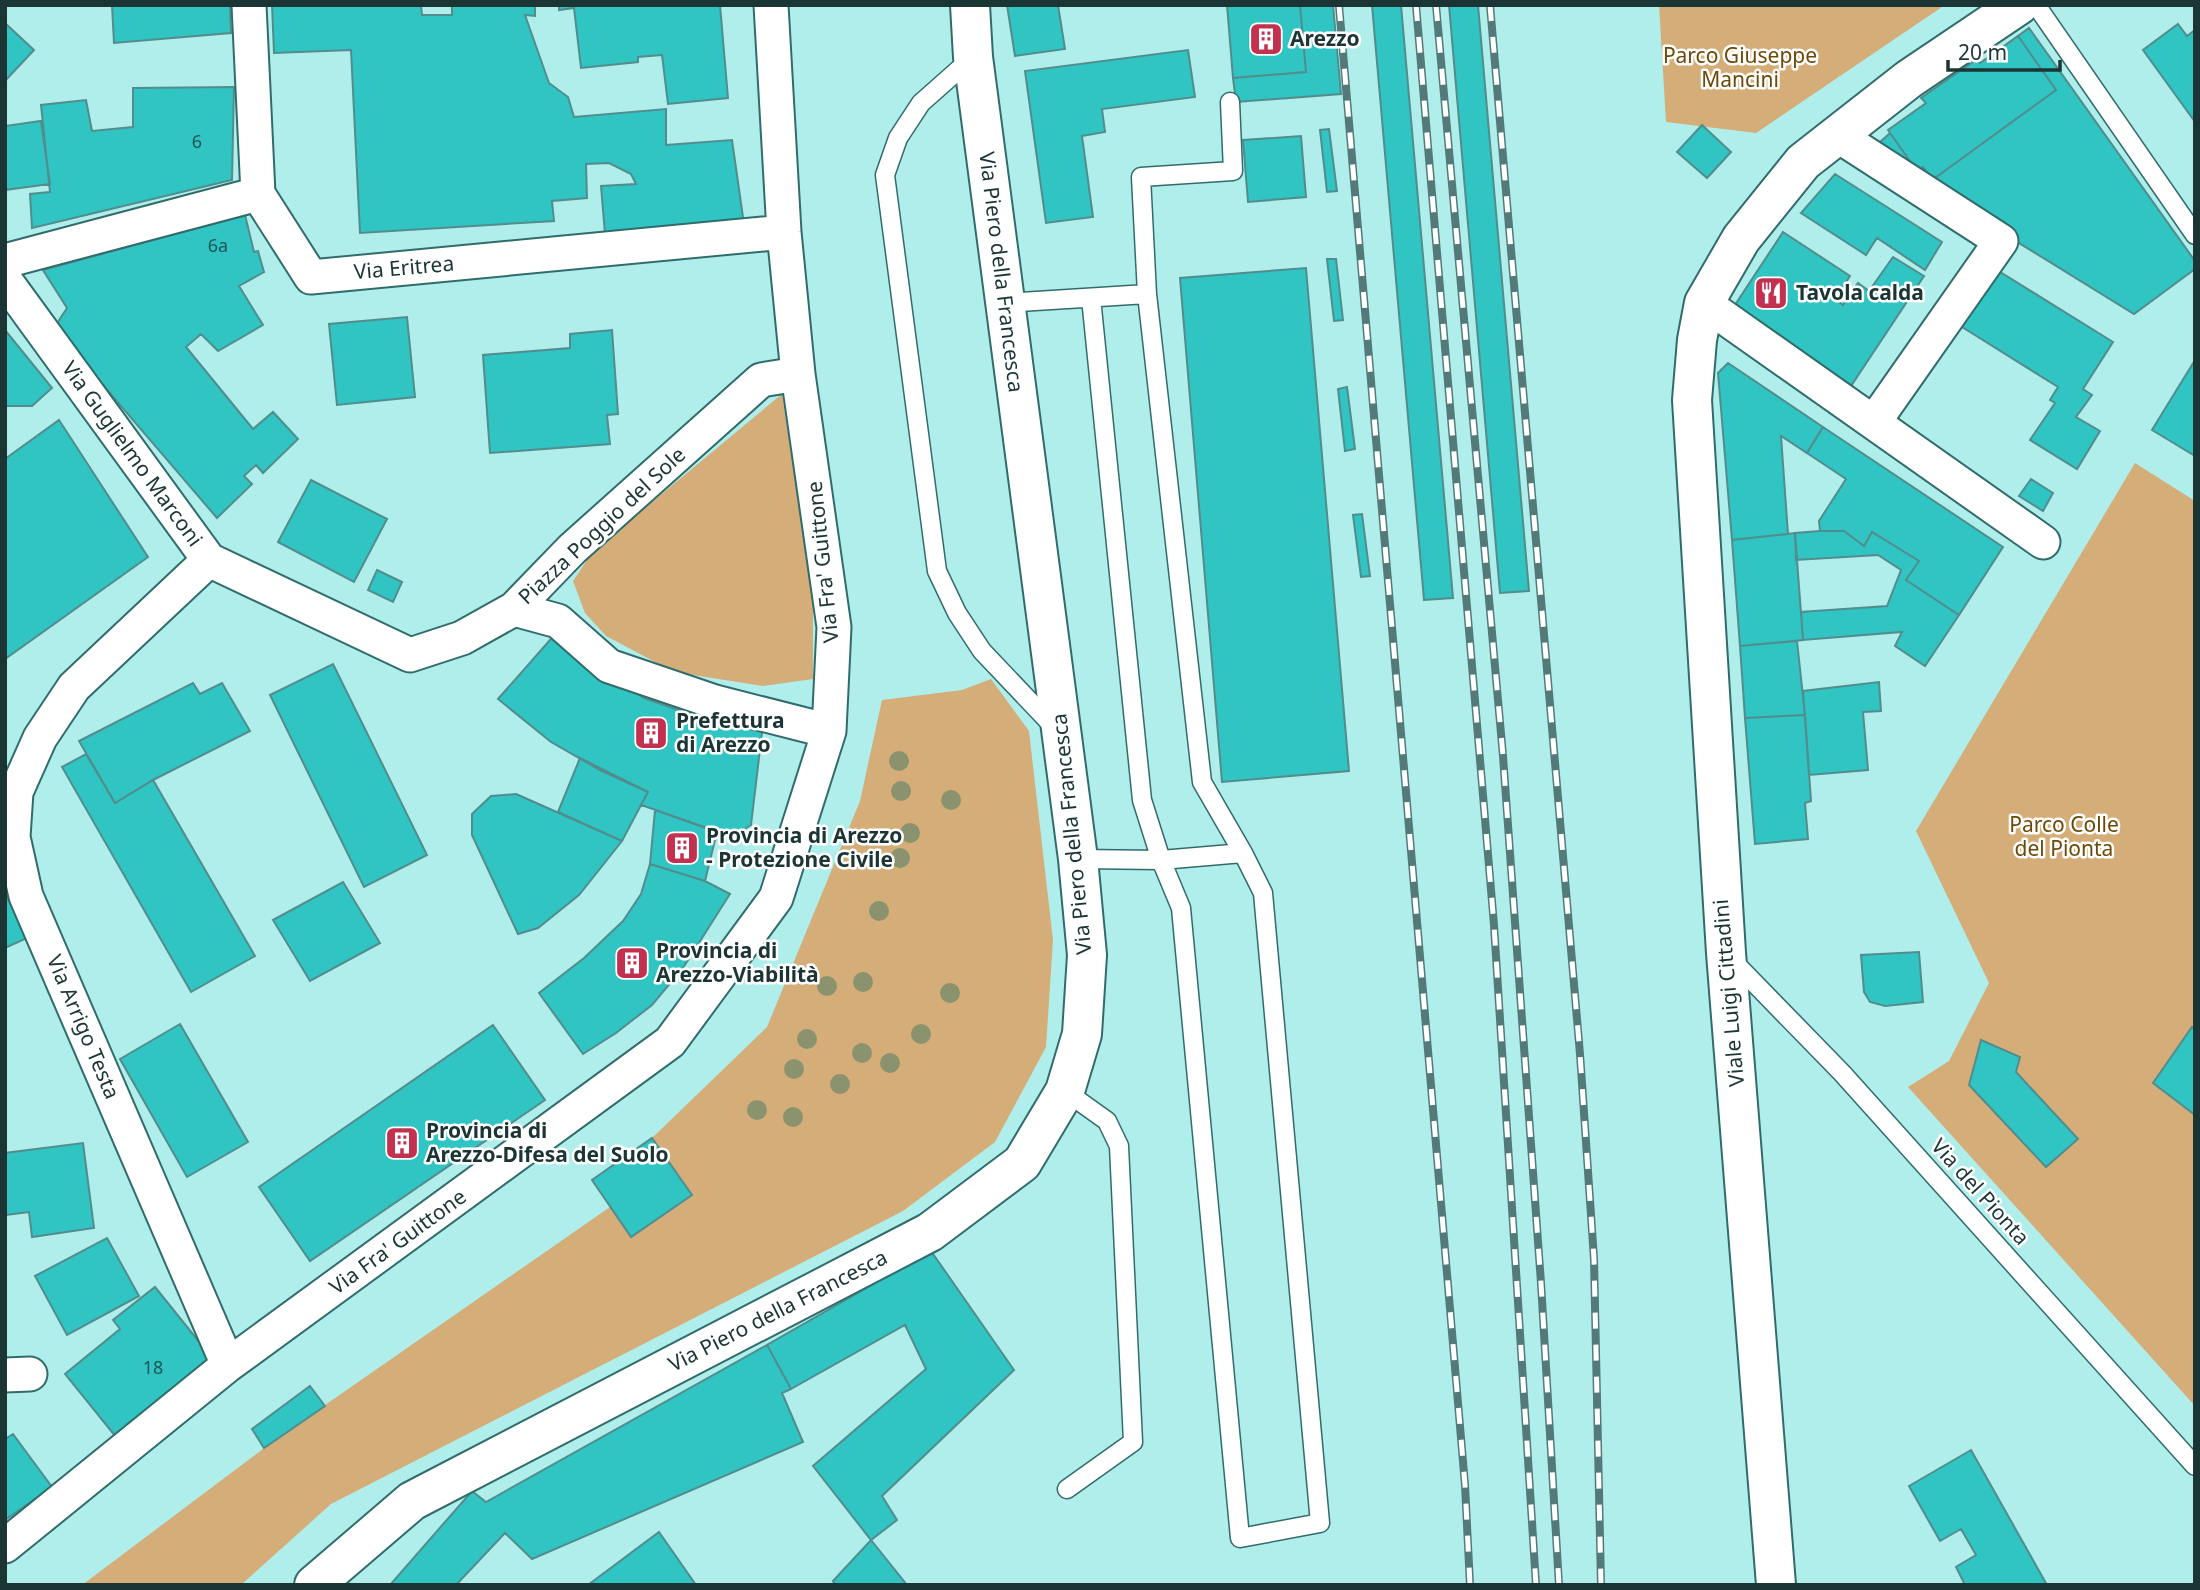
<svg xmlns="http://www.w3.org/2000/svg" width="2200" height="1590" viewBox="0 0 2200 1590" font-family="'Noto Sans',sans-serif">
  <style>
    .green { fill: #d5ad78 }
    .building { fill: #30c4c3; stroke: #518d8c; stroke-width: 2 }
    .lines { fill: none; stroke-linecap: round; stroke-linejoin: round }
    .lane-casing { stroke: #306c6b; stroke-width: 21 }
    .street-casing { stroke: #306c6b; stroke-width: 37 }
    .secondary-casing { stroke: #306c6b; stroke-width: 42 }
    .lane { stroke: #fff; stroke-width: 18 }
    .street { stroke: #fff; stroke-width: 33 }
    .secondary { stroke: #fff; stroke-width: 38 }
    .rail-casing { stroke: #537a79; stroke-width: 8 }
    .rail { stroke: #fff; stroke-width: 5; stroke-dasharray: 16; stroke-linecap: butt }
    .tree { fill: #8b936e }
    .labels { text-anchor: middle; stroke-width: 5; stroke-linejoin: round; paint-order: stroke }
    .number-label { font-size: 18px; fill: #205858 }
    .poi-label { font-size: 21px; font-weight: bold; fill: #1b3434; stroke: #fff; text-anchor: start }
    .park-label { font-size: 21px; fill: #6d4806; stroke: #fff }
    .street-label { font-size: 21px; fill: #1b3434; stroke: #fff }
  </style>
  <rect width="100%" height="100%" fill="#b0eeec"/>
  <path class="green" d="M1659 5H1945L1756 133 1666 122Z
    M782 394 813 593V679L763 686 674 672 606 636 585 613 573 581 593 551Z
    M2135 463 2195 501V1406L1908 1087 1949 1061 1989 983 1916 831Z
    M991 679 1029 731 1053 940 1046 1047 995 1142 903 1211 331 1504 241 1585H82L279 1437 610 1207 631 1237 692 1195 652 1138 767 1027 860 801 882 700 962 690Z"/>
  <path class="building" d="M112 5H230L231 33 114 43Z
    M272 5H421L422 15H452V5H535V16L525 15 549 83 568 97 574 117 666 109V145L732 140 745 231 606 246 601 186 636 184 631 174 609 163 586 164 587 198 552 201 554 221 360 233 351 50 274 53Z
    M559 5H720L728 98 668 104 662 55 638 57V62L581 68 574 8 559 10Z
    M1007 5H1058L1065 49 1015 56Z
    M1227 5H1300L1306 72 1233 78Z
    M1300 5H1333L1341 94 1236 102 1233 78 1306 72Z
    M1372 5H1401L1453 598 1424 600Z
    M1449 5H1478L1529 591 1500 593Z
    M5 23 34 50 5 81Z
    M2178 24 2187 36 2195 30V122L2143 50Z
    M2029 28 2195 261V269L2134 314 1870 151 1890 133 1917 171 1923 167 1932 180 2056 90 2018 36Z
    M2018 36 2056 90 1932 180 1923 167 1917 171 1888 130 1926 103 1921 98 1977 59 1980 63Z
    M1188 50 1195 97 1102 109 1105 132 1082 136 1093 217 1046 223 1025 71Z
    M234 87 232 180 32 228 30 194 50 192 41 105 86 100 92 131 133 127V88Z
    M41 121 50 184 5 190V126Z
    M1702 125 1731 152 1707 178 1677 152Z
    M1329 129 1337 191 1327 192 1320 130Z
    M1301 136 1306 197 1248 202 1243 140Z
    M1835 174 1942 242 1925 270 1877 238 1866 255 1801 213Z
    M245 215 254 252 258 251 264 272 239 286 263 325 218 351 201 334 186 347 253 429 273 412 298 439 263 473 256 465 244 476 252 484 217 518 54 328 67 308 43 270Z
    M1783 232 1850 276 1835 299 1843 305 1858 283 1869 291 1893 257 1924 276 1849 389 1731 311Z
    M1327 259H1336L1343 320 1334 321Z
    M1306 268 1349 771 1222 782 1180 278Z
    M1997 270 2113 342 2083 389 2092 395 2076 417 2100 431 2077 469 2030 440 2055 403 2050 400 2058 387 1962 327Z
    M407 317 415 397 337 405 329 324Z
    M5 330 52 388 32 406H5Z
    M612 330 618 414 607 415 610 444 490 453 483 355 570 348V334Z
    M2195 360V456L2152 430Z
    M1728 363 1823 427 1807 453 1781 436 1788 534 1732 540 1718 373Z
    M1347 387 1355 449 1345 451 1338 389Z
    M59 420 148 557 5 659V459Z
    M1823 427 2003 547 1959 615 1906 580 1919 561 1872 532 1864 546 1844 531H1820L1819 521 1846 479 1807 453Z
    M2031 479 2053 493 2043 511 2019 496Z
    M311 480 387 519 354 582 278 542Z
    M1362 514 1370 576 1361 577 1353 515Z
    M1820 531H1844L1864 546 1872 532 1919 561 1906 580 1959 615 1925 666 1895 646 1902 632 1803 640 1801 612 1887 606 1901 570 1878 555 1796 560 1795 533Z
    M1795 533 1803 640 1740 646 1732 540Z
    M377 570 402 582 393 602 368 590Z
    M557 632 594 666 644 698 704 719 763 724 751 825 733 837 641 805 648 792 600 770 551 742 498 699Z
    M1797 641 1805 715 1745 718 1740 646Z
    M333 664 427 855 364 887 270 695Z
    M1879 682 1881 711 1863 712 1868 770 1809 775 1803 691Z
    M193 683 200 694 222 683 250 731 153 780 115 803 79 741Z
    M1805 715 1811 801 1805 803 1808 839 1755 844 1745 718Z
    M86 754 115 803 153 780 255 956 191 992 62 767Z
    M580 758 648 792 622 841 558 812Z
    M516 794 622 841 579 895 538 928 518 934 472 835V814L491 796Z
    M655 810 717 832 705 881 650 864Z
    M650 864 705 881 730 894 683 968 652 1005 616 1033 583 1054 539 993 584 958 623 921 641 894Z
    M343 882 380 943 310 981 273 920Z
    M5 892 27 938 5 948Z
    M1919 952 1923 1002 1885 1006 1870 1002 1864 992 1861 955Z
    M180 1024 248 1142 187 1177 120 1059Z
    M493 1025 545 1100 310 1261 259 1187Z
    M2192 1027 2195 1029V1115L2153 1083Z
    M1981 1040 2020 1057 2016 1072 2078 1139 2046 1167 1969 1085Z
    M652 1138 692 1195 631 1237 592 1180Z
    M83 1143 94 1228 32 1237 29 1212 5 1215V1153Z
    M107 1238 139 1296 67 1335 35 1276Z
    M931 1251 1014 1370 882 1496 897 1520 871 1540 813 1466 926 1369 905 1325 791 1389 767 1345Z
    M155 1287 213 1359 116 1437 65 1374 120 1329 113 1320Z
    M767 1345 791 1389 782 1393 803 1442 532 1559 505 1533 456 1585H390L472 1491 486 1502Z
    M310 1386 325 1406 264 1448 252 1429Z
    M13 1434 52 1487 5 1520V1439Z
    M1971 1450 2047 1585H1965L1956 1567 1976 1555 1961 1529 1940 1541 1909 1486Z
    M659 1532 696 1585H588Z
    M871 1540 907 1585H835L833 1581Z"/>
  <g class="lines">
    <g class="lane-casing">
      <path id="lane" d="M2036 5 2195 235
        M973 57 921 103 898 138 885 175 937 571 957 613 982 651 1056 729
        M1147 294 1141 177 1233 171 1230 102
        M1005 303 1147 294 1202 782 1243 853 1161 860 1142 800 1091 298
        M1078 859 1161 860 1181 908 1240 1538 1320 1523 1263 893 1243 853
        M1730 958 1842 1073 2195 1466
        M1065 1091 1107 1121 1119 1146 1133 1442 1067 1489"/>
    </g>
    <g class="street-casing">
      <path id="street" d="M249 5 258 194 311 277 784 232
        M1837 135 2001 241 1874 422
        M5 261 258 194
        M5 280 209 560 410 655 462 638 514 609
        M1704 303 2043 542
        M798 374 761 380 572 549 514 609 558 621 609 666 715 702 829 731
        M209 560 74 687 40 738 16 792 13 837 26 896 228 1365
        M5 1375 30 1374
        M5 1546 228 1365 670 1042 776 898 829 731 834 627 798 374 784 232 771 5"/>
    </g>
    <g class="secondary-casing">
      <path id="secondary" d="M314 1585 412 1501 930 1232 1022 1163 1065 1091 1082 1034 1087 955 1078 859 973 57 970 5
        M1776 1585 1726 953 1692 400 1697 340 1704 303 1741 239 1803 162 1909 79 2019 5"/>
    </g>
    <use href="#lane" class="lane"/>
    <use href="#street" class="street"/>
    <use href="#secondary" class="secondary"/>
    <g class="rail-casing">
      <path id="rail" d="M1339 5 1465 1485 1470 1585
        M1416 5 1494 925 1536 1585
        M1436 5 1503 756 1541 1283 1559 1585
        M1490 5 1580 1054 1594 1259 1601 1585"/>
    </g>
    <use href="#rail" class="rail"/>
  </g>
  <g class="tree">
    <circle cx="899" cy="761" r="10"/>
    <circle cx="901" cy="791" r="10"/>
    <circle cx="951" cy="800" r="10"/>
    <circle cx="910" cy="833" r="10"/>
    <circle cx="900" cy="858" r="10"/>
    <circle cx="879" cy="911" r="10"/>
    <circle cx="863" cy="982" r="10"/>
    <circle cx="827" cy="986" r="10"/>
    <circle cx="950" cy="993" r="10"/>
    <circle cx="921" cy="1034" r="10"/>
    <circle cx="807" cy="1039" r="10"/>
    <circle cx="862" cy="1053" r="10"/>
    <circle cx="890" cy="1063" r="10"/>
    <circle cx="794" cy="1069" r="10"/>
    <circle cx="840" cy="1084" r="10"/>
    <circle cx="757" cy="1110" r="10"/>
    <circle cx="793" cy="1117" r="10"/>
  </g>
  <defs>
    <g id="building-square" transform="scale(1.75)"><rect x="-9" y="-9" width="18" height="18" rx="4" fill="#c2314f" stroke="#fff"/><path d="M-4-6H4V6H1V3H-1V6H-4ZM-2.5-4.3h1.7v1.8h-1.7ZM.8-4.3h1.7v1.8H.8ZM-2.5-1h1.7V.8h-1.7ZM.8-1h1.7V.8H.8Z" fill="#fff"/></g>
    <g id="restaurant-square" transform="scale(1.75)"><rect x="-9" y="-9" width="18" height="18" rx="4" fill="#c2314f" stroke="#fff"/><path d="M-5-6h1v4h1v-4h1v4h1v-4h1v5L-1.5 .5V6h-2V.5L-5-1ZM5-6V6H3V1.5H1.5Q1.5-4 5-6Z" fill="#fff"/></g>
  </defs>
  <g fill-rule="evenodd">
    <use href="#building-square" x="1266" y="39"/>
    <use href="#restaurant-square" x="1771" y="293"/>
    <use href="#building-square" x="651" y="733"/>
    <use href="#building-square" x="682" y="848"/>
    <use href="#building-square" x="632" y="963"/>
    <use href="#building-square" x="402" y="1143"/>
  </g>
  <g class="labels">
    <g class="number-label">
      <text x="197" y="148">6</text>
      <text x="218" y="252">6a</text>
      <text x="153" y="1374">18</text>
    </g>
    <g class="poi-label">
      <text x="1290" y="46">Arezzo</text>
      <text x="1796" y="300">Tavola calda</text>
      <text x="676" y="728">Prefettura<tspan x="676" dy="24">di Arezzo</tspan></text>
      <text x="706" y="843">Provincia di Arezzo<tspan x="706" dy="24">- Protezione Civile</tspan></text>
      <text x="656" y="958">Provincia di<tspan x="656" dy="24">Arezzo-Viabilità</tspan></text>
      <text x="426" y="1138">Provincia di<tspan x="426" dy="24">Arezzo-Difesa del Suolo</tspan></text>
    </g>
    <g class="park-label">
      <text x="1740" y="63">Parco Giuseppe<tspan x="1740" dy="24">Mancini</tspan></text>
      <text x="2064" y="832">Parco Colle<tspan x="2064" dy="24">del Pionta</tspan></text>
    </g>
    <g class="street-label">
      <text transform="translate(404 268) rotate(-5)" y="7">Via Eritrea</text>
      <text transform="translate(1001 272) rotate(83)" y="7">Via Piero della Francesca</text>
      <text transform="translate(132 454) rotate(54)" y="7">Via Guglielmo Marconi</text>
      <text transform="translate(602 526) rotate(-43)" y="7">Piazza Poggio del Sole</text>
      <text transform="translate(823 562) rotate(-96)" y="7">Via Fra' Guittone</text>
      <text transform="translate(1072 834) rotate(-96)" y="7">Via Piero della Francesca</text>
      <text transform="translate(1729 993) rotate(-95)" y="7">Viale Luigi Cittadini</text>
      <text transform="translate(83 1027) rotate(67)" y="7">Via Arrigo Testa</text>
      <text transform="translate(1980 1192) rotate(48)" y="7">Via del Pionta</text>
      <text transform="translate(398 1242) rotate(-36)" y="7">Via Fra' Guittone</text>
      <text transform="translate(778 1311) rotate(-27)" y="7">Via Piero della Francesca</text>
    </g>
  </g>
  <rect width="2200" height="1590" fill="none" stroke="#1b3434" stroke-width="14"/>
  <path d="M1948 60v10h112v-10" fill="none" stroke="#1b3434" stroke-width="3.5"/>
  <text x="1958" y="60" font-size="21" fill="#1b3434" stroke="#ffffff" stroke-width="5" paint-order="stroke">20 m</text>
</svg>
